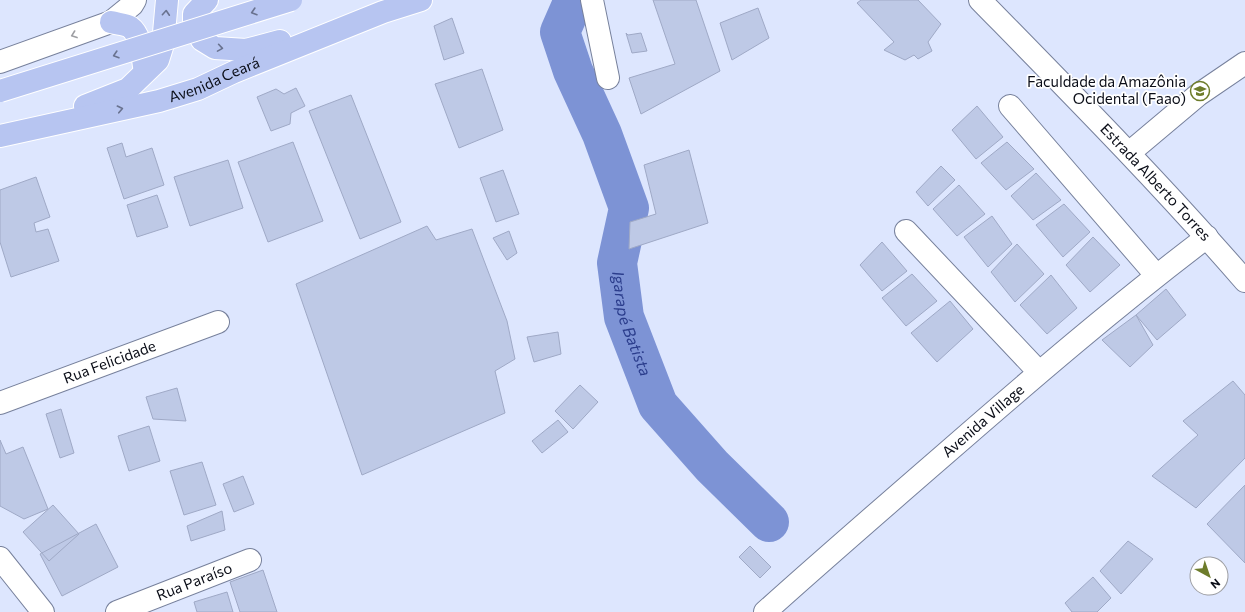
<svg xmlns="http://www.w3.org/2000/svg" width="1245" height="612" viewBox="0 0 1245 612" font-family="Commissioner,sans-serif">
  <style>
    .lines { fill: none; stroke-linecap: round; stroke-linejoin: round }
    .river { stroke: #7d93d5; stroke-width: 40 }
    .building { fill: #bec9e6; stroke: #9fa9c6 }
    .minor-casing { stroke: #77819c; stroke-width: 24 }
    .major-casing { stroke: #fff; stroke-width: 24 }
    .minor { stroke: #fff; stroke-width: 22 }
    .major { stroke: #b7c5f1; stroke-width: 22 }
    .major-bridge-casing { stroke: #fff; stroke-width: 24; stroke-linecap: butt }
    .major-bridge { stroke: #b7c5f1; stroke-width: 22 }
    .oneway { stroke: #69728f }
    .oneway2 { stroke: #9d9ea2 }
    .labels { text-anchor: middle; stroke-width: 3.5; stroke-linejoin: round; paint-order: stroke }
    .street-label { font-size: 15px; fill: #0a0d17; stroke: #fff }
    .poi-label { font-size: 15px; fill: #0a0d17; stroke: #fff; text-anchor: end }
    .water-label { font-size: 16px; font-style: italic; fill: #2b3d8c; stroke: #fff }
  </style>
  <rect width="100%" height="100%" fill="#dde6fe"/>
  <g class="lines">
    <path class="river" id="s1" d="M574 0 560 32 573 71 602 134 629 208 617 263 624 317 658 405 712 466 769 522"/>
  </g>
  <path class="building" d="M653 0H696L720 71 641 114 629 78 675 64Z
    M861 0H918L941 24 928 42 932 51 918 59 914 55 905 60 884 50 894 42 857 3Z
    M758 8 769 38 732 60 720 23Z
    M452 18 464 53 444 60 434 26Z
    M626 33 628 35 641 33 647 51 632 53Z
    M482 69 503 130 459 148 435 84Z
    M296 88 305 106 291 113 290 124 271 131 257 97 276 89 284 94Z
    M351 95 401 222 360 239 309 111Z
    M977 106 1003 137 976 159 952 130Z
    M293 142 323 221 268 242 238 162Z
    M1007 142 1034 169 1006 190 981 163Z
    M122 143 126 157 152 148 164 185 124 199 107 148Z
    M689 150 708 223 629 249 630 222 656 214 644 165Z
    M228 160 243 208 190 226 174 177Z
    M941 166 955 180 928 206 916 192Z
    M503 170 519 214 496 222 480 178Z
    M1036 173 1061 200 1033 220 1011 196Z
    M36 177 50 217 34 223 36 232 48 229 59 261 11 277 0 242V190Z
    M959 185 985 214 957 236 933 209Z
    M157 195 168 227 137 237 127 205Z
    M1064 204 1090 232 1063 257 1036 225Z
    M992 216 1012 244 988 267 964 237Z
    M427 226 436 240 472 229 507 321 515 359 495 371 505 413 362 475 296 284Z
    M509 231 517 253 507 260 493 238Z
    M1093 237 1120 265 1090 292 1066 265Z
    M882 242 907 271 882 291 860 265Z
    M1017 244 1044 274 1015 302 991 272Z
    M912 274 937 301 906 326 882 298Z
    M1051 275 1077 308 1047 334 1020 305Z
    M1166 289 1186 315 1157 340 1136 315Z
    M950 301 973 329 937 362 911 333Z
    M1136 315 1153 345 1130 367 1102 340Z
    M558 332 561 354 534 362 527 337Z
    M1233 381 1245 395V458L1196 508 1152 476 1198 435 1183 421Z
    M580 385 598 402 573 429 555 411Z
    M177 388 186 421 153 419 146 397Z
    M61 409 74 453 60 458 46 414Z
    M558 420 568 432 542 453 532 441Z
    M149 426 160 461 129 471 118 436Z
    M0 440 6 454 23 447 48 509 24 519 0 506Z
    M202 462 216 505 184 515 170 471Z
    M243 476 254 504 234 512 223 484Z
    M1245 485V563L1207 524Z
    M53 505 79 534 49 561 23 532Z
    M222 511 225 530 191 541 187 526Z
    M96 524 118 567 62 596 40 554Z
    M1128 541 1153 559 1121 594 1100 571Z
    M750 546 771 567 760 578 739 557Z
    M263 570 277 612H240L230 582Z
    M1093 577 1111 598 1097 612H1072L1065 603Z
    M227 592 233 612H197L194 602Z"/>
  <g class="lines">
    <g class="minor-casing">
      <g id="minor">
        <path d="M592 0 608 78"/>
        <path id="s2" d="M980 0C1070 92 1161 184 1245 281"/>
        <path d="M0 62 111 22 132 5 135 0"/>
        <path d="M1010 106 1156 275"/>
        <path d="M1129 153 1198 95 1245 63"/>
        <path d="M906 231 1039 372"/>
        <path id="s3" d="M0 403 218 322"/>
        <path d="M0 558 43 612"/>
        <path id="s4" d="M117 612 250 560"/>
        <path id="s5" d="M765 612C824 559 884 507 944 455 1030 380 1116 306 1207 237"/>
      </g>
    </g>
    <g class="major-casing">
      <g id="major">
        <path d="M207 0 194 14V26L202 40 215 48 246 50 280 41"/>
        <path d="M111 22C117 24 125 24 130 27 141 35 142 54 144 66"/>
        <path d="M85 106 128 89 158 60 163 44 167 0"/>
        <path id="s6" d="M0 136 159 101 198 89 234 72 383 12 421 0"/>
      </g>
    </g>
    <use href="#minor" class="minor"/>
    <use href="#major" class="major"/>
    <g class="major-bridge-casing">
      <path id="major-bridge" d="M0 91 291 0"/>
    </g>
    <use href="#major-bridge" class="major-bridge"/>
  </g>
  <defs><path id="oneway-chevron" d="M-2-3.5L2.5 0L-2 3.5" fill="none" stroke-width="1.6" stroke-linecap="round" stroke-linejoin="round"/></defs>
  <g class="oneway">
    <use href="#oneway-chevron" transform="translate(254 12) rotate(163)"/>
    <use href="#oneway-chevron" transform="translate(166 13) rotate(-86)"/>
    <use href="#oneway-chevron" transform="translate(220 48) rotate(9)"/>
    <use href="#oneway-chevron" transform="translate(116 55) rotate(163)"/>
    <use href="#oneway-chevron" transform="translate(120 109) rotate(-12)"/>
  </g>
  <use class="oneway2" href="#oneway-chevron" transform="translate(74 35) rotate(160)"/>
  <defs>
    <g id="university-ring" transform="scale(1)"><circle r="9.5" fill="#fff" stroke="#6d7c2b" stroke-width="1.5"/><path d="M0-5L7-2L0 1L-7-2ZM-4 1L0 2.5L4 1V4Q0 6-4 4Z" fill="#6d7c2b"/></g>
  </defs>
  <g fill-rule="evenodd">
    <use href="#university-ring" x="1200" y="91"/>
  </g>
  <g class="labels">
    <g class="street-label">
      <text dy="5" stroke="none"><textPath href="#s6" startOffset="222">Avenida Ceará</textPath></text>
      <text dy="5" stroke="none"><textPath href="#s2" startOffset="253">Estrada Alberto Torres</textPath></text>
      <text dy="5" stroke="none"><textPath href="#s3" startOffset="117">Rua Felicidade</textPath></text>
      <text dy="5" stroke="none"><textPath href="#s5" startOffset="290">Avenida Village</textPath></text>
      <text dy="5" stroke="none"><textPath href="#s4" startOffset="83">Rua Paraíso</textPath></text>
    </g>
    <g class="poi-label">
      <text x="1186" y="87">Faculdade da Amazônia<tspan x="1186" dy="17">Ocidental (Faao)</tspan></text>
    </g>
    <g class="water-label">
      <text dy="6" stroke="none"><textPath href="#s1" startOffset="343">Igarapé Batista</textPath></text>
    </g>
  </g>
  <g transform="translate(1209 576) rotate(140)"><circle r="19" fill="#ffffff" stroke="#9d9ea2"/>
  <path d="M0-3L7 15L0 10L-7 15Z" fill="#6d7c2b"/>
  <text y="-6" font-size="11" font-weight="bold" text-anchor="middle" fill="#0a0d17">N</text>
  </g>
</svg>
